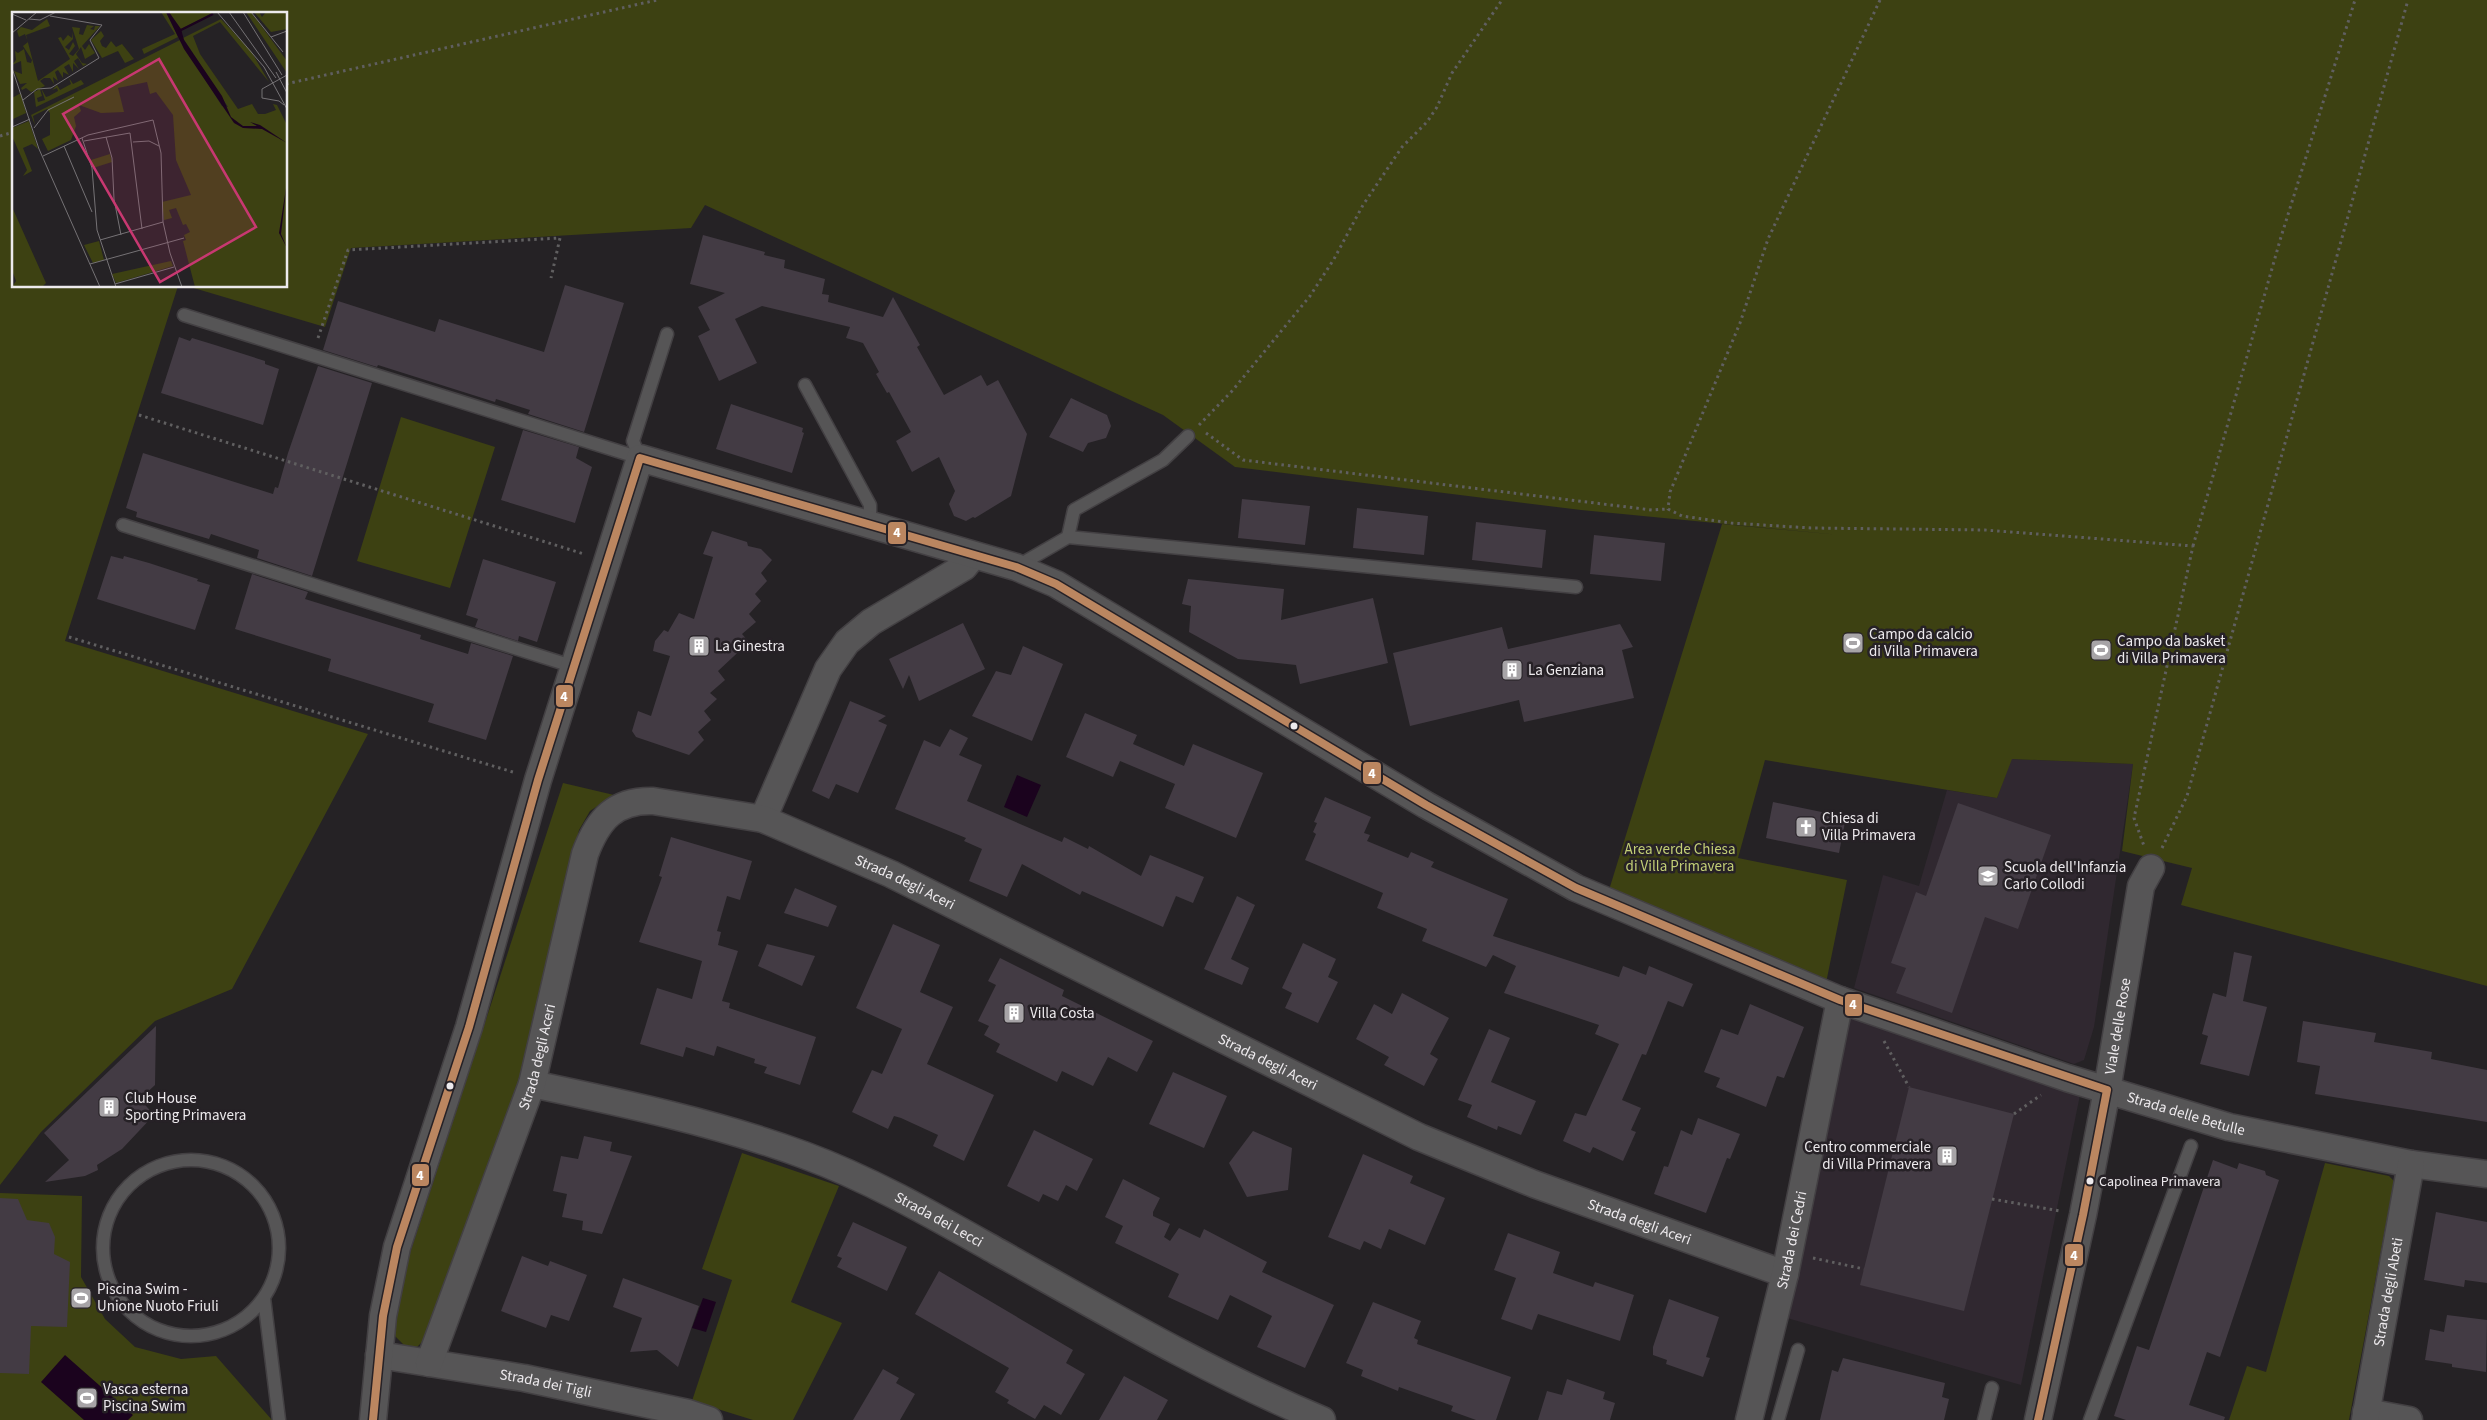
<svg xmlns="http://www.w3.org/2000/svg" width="2487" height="1420" viewBox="0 0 2487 1420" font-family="'Source Sans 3',sans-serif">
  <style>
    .built { fill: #302830 }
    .green { fill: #3d4112 }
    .water { fill: #1b031e }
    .building { fill: #433b44 }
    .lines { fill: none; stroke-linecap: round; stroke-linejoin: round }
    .lane-casing { stroke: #434043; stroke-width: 15 }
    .street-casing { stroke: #434043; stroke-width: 29 }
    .path { stroke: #605f60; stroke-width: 3; stroke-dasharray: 2.5 4; stroke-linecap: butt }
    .lane { stroke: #565556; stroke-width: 12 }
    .street { stroke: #565556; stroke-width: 26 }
    .bus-1-casing { stroke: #262126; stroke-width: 11 }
    .bus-1 { stroke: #bb8660; stroke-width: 8 }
    .bus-dot { fill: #edeaed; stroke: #262126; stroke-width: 2 }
    .labels { text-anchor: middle; stroke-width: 5; stroke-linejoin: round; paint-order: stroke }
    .bus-label { font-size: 14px; fill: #edeaed; stroke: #262126; text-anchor: start }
    .poi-label { font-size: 15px; fill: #edeaed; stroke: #262126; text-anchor: start }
    .park-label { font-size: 15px; fill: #c2ce76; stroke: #262126 }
    .street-label { font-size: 15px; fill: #edeaed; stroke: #262126 }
    .inset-river { fill: none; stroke: #1b031e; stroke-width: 2.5 }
    .inset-road { fill: none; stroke: #757275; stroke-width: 1 }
    .view { fill: #c83871; fill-opacity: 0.15; stroke: #c83871; stroke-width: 2.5 }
    .inset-edge { fill: none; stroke: #edeaed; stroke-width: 2.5 }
    .line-badge { stroke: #262126; stroke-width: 2 }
    .badge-label { font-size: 14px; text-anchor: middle; font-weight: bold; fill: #fff }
  </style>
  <rect width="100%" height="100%" fill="#252225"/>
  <path class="built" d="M2011 759 2133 764 2094 1027 2084 1060 2074 1064 1854 988 1883 875 1919 886 1947 790 1997 798Z
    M1848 1017 2080 1095 2021 1385 1787 1318Z"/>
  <path class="green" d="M0 0H2487V986L2181 905 2192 868 2122 851 2133 764 2012 759 1997 798 1765 760 1738 858 1847 880 1826 983 1609 890 1722 524 1840 535 1581 510 1235 467 1163 415 705 205 691 228 351 248 325 327 187 286H286V14H14V286H178L65 641 368 734 232 989 155 1021 41 1132 0 1185Z
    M401 417 495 447 450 588 357 561Z
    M563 783 614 795 590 811 579 830 519 1084 426 1338 417 1347 404 1345 394 1335 400 1284Z
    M742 1153 839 1186 791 1302 842 1323 793 1420H753L692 1401 732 1280 702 1269Z
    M2325 1163 2389 1176 2394 1181 2349 1420H2229L2247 1366 2266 1372Z
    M0 1193 82 1196 81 1277 105 1319 135 1347 181 1359 216 1356 272 1420H0Z"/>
  <path class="water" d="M1017 775 1041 785 1027 817 1004 807Z
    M703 1298 716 1302 706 1332 692 1328Z
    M65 1355 133 1415 128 1420H84L41 1382Z"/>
  <path class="building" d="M703 235 765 252 764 255 785 260 784 268 825 279 822 294 829 295 828 302 883 317 893 297 920 345 917 347 944 395 981 375 987 386 998 380 1027 434 1011 496 975 518 973 517 966 521 954 516 949 504 955 491 939 457 912 472 896 441 911 432 889 392 887 393 876 374 879 372 863 343 846 338 850 327 762 306 735 319 757 363 719 381 698 336 710 330 698 307 725 293 690 284Z
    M565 285 624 303 584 432 528 414 530 410 496 399 495 402 378 365 377 367 323 350 338 301 435 332 439 319 544 352Z
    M179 337 190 341 192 338 215 345 265 361V364L279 369 263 425 161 393Z
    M318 366 372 383 312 576 257 558 259 550 211 534 209 539 136 517 137 512 126 508 143 453 273 494 275 487 278 488 288 453Z
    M1071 398 1107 415 1111 426 1106 438 1088 443 1083 452 1049 437Z
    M731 404 803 428 802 432 804 433 792 473 716 449Z
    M523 430 579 447 576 458 592 467 575 523 501 500Z
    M1242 499 1310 506 1305 545 1238 538Z
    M1357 508 1428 516 1424 555 1353 548Z
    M1476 522 1546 530 1542 568 1472 560Z
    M712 531 747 542 748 546 761 549 772 560 761 573 767 581 755 594 761 601 749 614 756 622 742 634 749 642 718 671 725 680 710 693 717 699 704 711 711 720 698 732 704 740 689 755 636 737 632 731 638 711 651 716 670 656 653 651 655 641 664 630 668 632 679 613 694 619 713 557 703 554Z
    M1594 535 1665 543 1661 581 1590 574Z
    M111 556 123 559 124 556 149 563 198 579 197 581 210 585 195 630 97 599Z
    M483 559 556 582 537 642 519 636 518 641 475 627 478 619 466 615Z
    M252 574 308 592 305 599 421 635 420 639 468 654 471 643 513 656 486 740 428 722 434 704 328 671 331 659 235 629Z
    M1188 579 1284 589 1281 620 1373 598 1388 663 1300 684 1296 665 1238 659 1189 632 1191 606 1182 604Z
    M963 623 985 669 919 701 909 675 903 689 889 659Z
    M1620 624 1633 647 1622 650 1634 698 1524 722 1519 700 1410 726 1393 653 1502 627 1508 649Z
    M1023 646 1063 664 1032 741 972 716 996 671 1011 675Z
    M850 701 886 716 878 721 887 725 858 793 836 784 829 799 812 791Z
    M1085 713 1137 735 1133 744 1184 766 1193 744 1263 773 1236 838 1165 808 1175 784 1120 761 1113 777 1066 757Z
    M950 729 968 738 959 755 982 765 967 801 1062 842 1064 837 1088 849 1089 846 1141 876 1150 855 1204 877 1193 903 1176 896 1163 927 1082 891 1080 895 1022 864 1007 897 969 881 982 849 964 841 966 838 895 809 924 740 940 747Z
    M1325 797 1371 817 1364 833 1370 835 1367 841 1408 858 1411 852 1434 862 1431 867 1508 899 1493 936 1619 977 1623 966 1646 975 1649 966 1693 984 1683 1007 1668 1001 1646 1055 1642 1054 1622 1100 1641 1108 1631 1130 1636 1132 1623 1161 1593 1147 1590 1153 1563 1141 1575 1113 1586 1116 1619 1044 1595 1034 1599 1025 1504 993 1516 966 1493 955 1486 967 1422 941 1427 929 1377 908 1383 893 1305 860 1316 834 1313 832 1317 823 1314 822Z
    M1773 802 1846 817 1839 853 1766 838Z
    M1958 803 2051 835 2018 929 1985 917 1952 1013 1896 993 1906 968 1891 963 1916 892 1926 896Z
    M671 837 752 861 740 900 727 896 717 931 721 932 718 945 738 951 722 1001 730 1003 729 1008 816 1037 800 1085 764 1073 767 1067 754 1063 755 1059 717 1046 714 1056 686 1047 683 1057 640 1044 657 988 692 999 702 961 639 942 662 877 659 876Z
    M795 888 837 906 828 927 784 913Z
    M1237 896 1255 905 1231 959 1249 968 1242 985 1204 969Z
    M893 924 940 945 920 992 953 1007 927 1064 994 1095 964 1161 933 1146 938 1135 901 1118 894 1116 888 1129 852 1112 872 1070 882 1074 902 1029 856 1008Z
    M1303 943 1336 959 1328 977 1338 982 1318 1023 1285 1008 1292 993 1282 988Z
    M767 944 815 956 802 986 758 966Z
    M2234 952 2252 956 2243 1001 2267 1007 2249 1076 2200 1064 2208 1036 2202 1034 2213 993 2226 997Z
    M1000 958 1064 990 1062 996 1153 1041 1137 1072 1108 1057 1093 1086 1062 1071 1057 1082 996 1052 1000 1044 984 1035 989 1026 978 1021 996 985 988 981Z
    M1402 993 1449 1018 1430 1054 1438 1059 1424 1086 1384 1065 1389 1057 1356 1039 1374 1004 1392 1014Z
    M1750 1004 1804 1027 1784 1078 1777 1076 1766 1107 1716 1087 1720 1078 1704 1072 1721 1029 1738 1035Z
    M2303 1021 2376 1033 2374 1042 2432 1052 2431 1059 2487 1070V1122L2315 1094 2320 1066 2297 1062Z
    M156 1026 155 1085 140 1099 154 1115 122 1149 97 1165 98 1170 85 1176 45 1182 69 1160 44 1133Z
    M1489 1029 1510 1038 1491 1082 1536 1101 1521 1135 1498 1126 1497 1130 1467 1117 1472 1105 1458 1100Z
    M1173 1072 1227 1096 1204 1148 1149 1124Z
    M1909 1087 2014 1114 1964 1311 1860 1285Z
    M1698 1118 1740 1134 1730 1159 1727 1158 1706 1213 1654 1194 1664 1166 1668 1167 1681 1130 1692 1135Z
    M1034 1130 1093 1159 1077 1191 1066 1185 1058 1201 1043 1194 1039 1202 1007 1186Z
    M1253 1131 1292 1148 1288 1190 1247 1197 1229 1163Z
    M584 1136 612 1142 610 1151 632 1156 602 1234 582 1230 583 1221 562 1217 567 1194 553 1191 561 1156 578 1159Z
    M1363 1154 1413 1176 1410 1183 1445 1198 1425 1245 1389 1229 1381 1249 1364 1241 1360 1250 1328 1237Z
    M2213 1160 2237 1169 2239 1163 2265 1171 2266 1175 2279 1180 2220 1357 2207 1352 2189 1405 2225 1417 2224 1420H2126L2114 1416 2137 1346 2149 1350Z
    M1123 1179 1160 1198 1153 1212V1216L1170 1224 1164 1237 1170 1241 1179 1228 1200 1238 1204 1229 1267 1262 1262 1272 1334 1305 1305 1368 1257 1347 1272 1316 1230 1295 1218 1320 1168 1297 1179 1274 1115 1243 1123 1226 1105 1217Z
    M0 1198 18 1199 27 1220 49 1223 55 1237 54 1254 70 1262 67 1327 31 1326 29 1374 0 1373Z
    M2436 1212 2487 1222V1283L2465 1280 2464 1287 2424 1280Z
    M853 1222 907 1247 887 1291 837 1267 842 1258 837 1256Z
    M1508 1233 1560 1252 1553 1273 1593 1287 1595 1282 1634 1295 1620 1341 1538 1314 1532 1330 1501 1319 1516 1278 1494 1270Z
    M522 1256 548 1266 550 1261 587 1275 569 1321 551 1315 546 1328 501 1311Z
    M939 1271 1073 1350 1066 1363 1085 1374 1061 1415 1044 1405 1035 1419 1007 1403 1009 1400 995 1392 1009 1368 915 1314Z
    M623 1278 699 1306 678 1367 657 1350 630 1352 642 1318 613 1307Z
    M1669 1299 1719 1317 1706 1357 1710 1358 1703 1377 1666 1364 1667 1360 1653 1355V1347Z
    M1373 1302 1421 1321 1414 1338 1418 1340 1417 1344 1511 1377 1496 1420H1476L1451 1411 1453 1406 1399 1387 1398 1391 1361 1376 1363 1370 1346 1363Z
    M2447 1315 2487 1320 2486 1372 2452 1367V1364L2425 1360 2430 1329 2444 1332Z
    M1843 1358 1945 1383 1942 1397 1949 1399 1944 1420H1820L1832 1370 1838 1372Z
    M883 1369 899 1378 896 1383 915 1394 900 1420H853Z
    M1124 1376 1168 1400 1157 1420H1099Z
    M1567 1379 1605 1392 1603 1399 1615 1403 1610 1420H1538L1547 1391 1562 1395Z"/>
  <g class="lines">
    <g class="lane-casing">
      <path id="lane" d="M184 315 640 458
        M805 385 870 505V525
        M640 458 633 441 667 334
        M123 525 575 667
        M1068 537 1074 510 1163 460 1188 436
        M1016 567 1068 537 1576 587
        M103 1248a88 88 0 1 1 176 0a88 88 0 1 1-176 0Z
        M264 1298 279 1420
        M1778 1420 1798 1350
        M1984 1420 1992 1388
        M2090 1420 2191 1146"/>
    </g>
    <g class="street-casing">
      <g id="street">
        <path d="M763 819 828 669 847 642 871 622 964 567 973 556"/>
        <path id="s1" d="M532 1084C623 1103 717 1123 804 1155 872 1180 936 1217 998 1252 1104 1311 1209 1373 1322 1420"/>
        <path id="s2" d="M379 1355 524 1378 688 1413 709 1420"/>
        <path id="s3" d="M429 1363 532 1084 585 854C598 819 615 800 653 801L763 819 891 874 1419 1137 1534 1184 1785 1274"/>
        <path d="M2366 1412 2409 1420"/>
        <path id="s4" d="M373 1420 383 1316 397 1247 469 1027 538 780 640 458 1016 567 1056 584 1426 805 1576 888 1840 1000 2067 1078 2229 1127 2411 1164 2487 1174"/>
        <path id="s5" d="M1749 1420 1785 1274 1840 1000"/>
        <path id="s6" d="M2038 1420 2083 1215 2107 1090 2141 886 2151 868"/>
        <path id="s7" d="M2365 1420 2411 1164"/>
      </g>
    </g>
    <path class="path" d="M1880 0 1768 239 1740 323 1670 492 1668 509 1682 516 1731 523 1811 528 1985 530 2193 546 2134 818 2144 846
      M286 84 657 0
      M0 136 14 132
      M318 338 348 250 560 238 551 278
      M139 415 584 554
      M1199 425 1232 391 1310 296 1334 259 1363 205 1402 147 1427 122 1437 107 1452 73 1502 0
      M1206 433 1243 460 1652 510 1668 509
      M2193 546 2281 237 2355 0
      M69 637 516 773
      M2162 848 2187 796 2408 0
      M1884 1041 1909 1087
      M2014 1114 2041 1095
      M1992 1199 2060 1211
      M1813 1258 1864 1269"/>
    <use href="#lane" class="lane"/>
    <use href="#street" class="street"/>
    <g class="bus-1-casing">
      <path id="bus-1" d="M640 458 1016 567 1056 584 1426 805 1576 888 1840 1000 2107 1090
        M373 1420 383 1316 397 1247 469 1027 538 780 640 458
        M2038 1420 2083 1215 2107 1090"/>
    </g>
    <use href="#bus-1" class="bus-1"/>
  </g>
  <defs>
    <g id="stadium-square" transform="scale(1.125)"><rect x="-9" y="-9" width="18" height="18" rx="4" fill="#a7a4a7" stroke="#262126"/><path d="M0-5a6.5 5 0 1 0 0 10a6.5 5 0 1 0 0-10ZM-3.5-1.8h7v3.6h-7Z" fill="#fff"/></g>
    <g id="building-square" transform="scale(1.125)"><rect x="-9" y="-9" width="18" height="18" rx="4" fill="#a7a4a7" stroke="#262126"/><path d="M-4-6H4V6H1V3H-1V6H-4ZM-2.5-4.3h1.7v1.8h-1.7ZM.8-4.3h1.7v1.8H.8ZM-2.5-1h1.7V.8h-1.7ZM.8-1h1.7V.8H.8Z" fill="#fff"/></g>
    <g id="church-square" transform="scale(1.125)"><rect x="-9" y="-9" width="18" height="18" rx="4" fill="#a7a4a7" stroke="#262126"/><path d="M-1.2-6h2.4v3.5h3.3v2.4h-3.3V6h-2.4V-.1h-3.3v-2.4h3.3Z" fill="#fff"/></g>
    <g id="school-square" transform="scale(1.125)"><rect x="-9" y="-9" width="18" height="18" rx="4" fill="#a7a4a7" stroke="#262126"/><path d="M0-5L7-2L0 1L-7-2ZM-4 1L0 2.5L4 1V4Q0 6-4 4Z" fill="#fff"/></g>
  </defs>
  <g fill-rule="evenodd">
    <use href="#stadium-square" x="1853" y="643"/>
    <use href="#building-square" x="699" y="646"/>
    <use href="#stadium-square" x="2101" y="650"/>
    <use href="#building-square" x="1512" y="670"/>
    <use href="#church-square" x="1806" y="827"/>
    <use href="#school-square" x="1988" y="876"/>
    <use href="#building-square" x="1014" y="1013"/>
    <use href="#building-square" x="109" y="1107"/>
    <use href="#building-square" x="1947" y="1156"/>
    <use href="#stadium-square" x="81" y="1298"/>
    <use href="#stadium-square" x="87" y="1398"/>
  </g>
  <g class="bus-dot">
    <circle cx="1294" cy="726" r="4.5"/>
    <circle cx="450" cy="1086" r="4.5"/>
    <circle cx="2090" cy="1181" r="4.5"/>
  </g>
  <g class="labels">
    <g class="bus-label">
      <text x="2099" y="1186">Capolinea Primavera</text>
    </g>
    <g class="poi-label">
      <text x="1869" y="639">Campo da calcio<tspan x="1869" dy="17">di Villa Primavera</tspan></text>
      <text x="2117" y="646">Campo da basket<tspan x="2117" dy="17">di Villa Primavera</tspan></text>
      <text x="715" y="651">La Ginestra</text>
      <text x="1528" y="675">La Genziana</text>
      <text x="1822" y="823">Chiesa di<tspan x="1822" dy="17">Villa Primavera</tspan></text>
      <text x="2004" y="872">Scuola dell'Infanzia<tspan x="2004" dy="17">Carlo Collodi</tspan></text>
      <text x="1030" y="1018">Villa Costa</text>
      <text x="125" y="1103">Club House<tspan x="125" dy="17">Sporting Primavera</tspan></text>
      <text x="1931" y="1152" text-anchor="end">Centro commerciale<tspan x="1931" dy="17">di Villa Primavera</tspan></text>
      <text x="97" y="1294">Piscina Swim -<tspan x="97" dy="17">Unione Nuoto Friuli</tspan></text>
      <text x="103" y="1394">Vasca esterna<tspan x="103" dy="17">Piscina Swim</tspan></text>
    </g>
    <g class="park-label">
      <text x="1680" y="854">Area verde Chiesa<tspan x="1680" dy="17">di Villa Primavera</tspan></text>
    </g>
    <g class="street-label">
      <text dy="5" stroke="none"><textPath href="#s3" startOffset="894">Strada degli Aceri</textPath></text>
      <text dy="5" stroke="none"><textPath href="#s6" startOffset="402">Viale delle Rose</textPath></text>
      <text dy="5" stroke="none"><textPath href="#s3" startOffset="325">Strada degli Aceri</textPath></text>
      <text dy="5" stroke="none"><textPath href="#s3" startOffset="1299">Strada degli Aceri</textPath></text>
      <text dy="5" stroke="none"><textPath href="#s4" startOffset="2689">Strada delle Betulle</textPath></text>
      <text dy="5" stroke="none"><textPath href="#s1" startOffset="431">Strada dei Lecci</textPath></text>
      <text dy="5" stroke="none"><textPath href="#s3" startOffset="1704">Strada degli Aceri</textPath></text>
      <text dy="5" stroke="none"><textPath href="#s5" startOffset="185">Strada dei Cedri</textPath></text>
      <text dy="5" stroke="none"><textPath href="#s7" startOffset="130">Strada degli Abeti</textPath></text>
      <text dy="5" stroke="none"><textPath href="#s2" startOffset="169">Strada dei Tigli</textPath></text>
    </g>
  </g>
  <g transform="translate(12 12)">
    <rect width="275" height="275" fill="#252225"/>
    <path d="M149 0H154L166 25 132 42 130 37 163 22ZM157 0H202L167 18ZM234 0H239L275 49V61ZM242 0H247L250 5 254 0H275V17L259 20ZM35 7 38 14 14 23 26 69 58 47 46 26 49 25 51 29 60 18 56 23 60 26V20L61 27 53 35 57 38 61 30 63 34 57 42 61 44 67 37 60 15 68 16 67 22 71 23 75 13 82 14 78 17 82 18 83 14H88L70 34 73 38 77 32 83 41 73 47 69 35 64 42 70 51 75 52 71 54 66 46 62 49 67 57 61 51V60L57 52 52 55 57 63 51 60V66L46 58 43 60 46 69 41 65 42 72 38 66H32L28 69 33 74 19 80 14 76 10 78 9 76 15 71 8 72 2 59 10 62 9 49 0 53 4 48 3 39 6 41 12 37 15 50 19 51 20 48 11 34 16 30 13 22 7 25 5 19 9 15 20 18ZM209 7 239 39 257 70 208 10 181 24 188 42 226 97 240 92 246 102H253L264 98 261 92 265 93 275 113V275H183L171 229 174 228 172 223 178 220 174 212 171 213 164 196 157 198 160 206 152 208 150 190 179 183 164 148 161 103 144 80 138 82 135 70 106 76 112 100 89 101 67 93 69 99 62 105 64 114 59 128 36 139 30 127 38 123V101L35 97 21 104 23 113 19 103 168 28 210 94 216 95 171 26ZM89 19 92 24 88 29 90 34 94 36 99 29 104 35 110 32 122 47 113 51 106 39 90 46 79 28ZM57 66 61 72 69 68 72 72 24 95 22 80 28 77 30 84 25 86 26 90 33 88 29 76 34 85 37 84 46 79 45 76 40 78 45 73 48 78 59 72ZM9 81 14 101 1 107 0 86ZM17 109 26 137 20 132 11 136 20 159 11 164 15 158 0 124V116ZM98 142 100 150 81 156 79 148ZM0 195 34 271 30 275H0L4 269 0 258ZM87 229 92 248 81 251 72 233ZM159 249 161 254 104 271 100 262Z" fill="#3d4112"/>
    <path d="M154 0H157L169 17 172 28 210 84 219 105 231 114H245L238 110 248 113 275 131 250 117 231 116 222 111 172 37ZM275 170 269 222 275 236 267 221Z" fill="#1b031e"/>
    <path class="inset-river" d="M167 19 201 2"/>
    <path class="inset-road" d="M205 0 252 55 275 97M217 0 264 66M231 0 270 63M239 0 271 40M0 2 14 8M17 7 28 8 44 0M0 21 25 0M259 25 275 19M0 56 27 137 88 275M264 60 275 81M250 77 275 63M250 77V86L267 89 272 93M11 88 25 77 39 76 87 46 78 28 90 13 38 4M0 115 18 107M22 116 36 98 62 85M94 125 100 146 102 187 109 223M70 126 80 156 85 218 104 275M72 129 118 121 130 217M121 130 137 129 147 134M52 134 80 200M31 144 76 123 141 108 149 141 151 210 158 241 170 275M88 228 151 210M78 252 172 226M103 272 162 255"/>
    <path class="view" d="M147 47 244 215 148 270 51 102Z"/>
    <rect width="275" height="275" class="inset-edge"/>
  </g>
  <g class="line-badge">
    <rect x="887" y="521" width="20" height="24" rx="5" fill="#bb8660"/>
    <rect x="555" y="684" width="19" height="24" rx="5" fill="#bb8660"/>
    <rect x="1362" y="761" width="20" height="24" rx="5" fill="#bb8660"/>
    <rect x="1844" y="993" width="19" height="24" rx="5" fill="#bb8660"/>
    <rect x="411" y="1163" width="19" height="24" rx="5" fill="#bb8660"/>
    <rect x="2064" y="1243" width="20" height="24" rx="5" fill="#bb8660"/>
  </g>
  <g class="badge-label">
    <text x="897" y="537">4</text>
    <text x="564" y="701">4</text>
    <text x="1372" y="778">4</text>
    <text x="1853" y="1009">4</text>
    <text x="420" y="1180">4</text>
    <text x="2074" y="1260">4</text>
  </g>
</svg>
